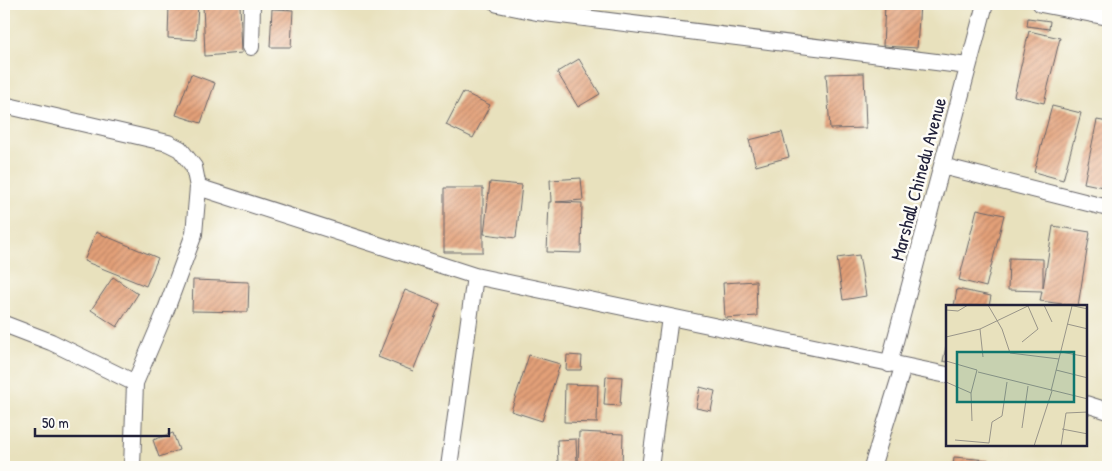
<svg xmlns="http://www.w3.org/2000/svg" width="1112" height="471" viewBox="0 0 1112 471" font-family="'Patrick Hand',sans-serif">
  <style>
    .building { fill: url(#building-hatch) }
    .lines { fill: none; stroke-linecap: round; stroke-linejoin: round }
    .minor-casing { stroke: #676568; stroke-width: 18 }
    .minor { stroke: #fff; stroke-width: 16 }
    .labels { text-anchor: middle; stroke-width: 5; stroke-linejoin: round; paint-order: stroke }
    .street-label { font-size: 19px; fill: #22223b; stroke: #fdfcf7 }
    .inset-road { fill: none; stroke: #999589; stroke-width: 1 }
    .view { fill: #0f766e; fill-opacity: 0.15; stroke: #0f766e; stroke-width: 2.5 }
    .inset-edge { fill: none; stroke: #22223b; stroke-width: 2.5 }
  </style>
  <defs>
    <pattern id="building-hatch" width="6" height="6" patternUnits="userSpaceOnUse" patternTransform="scale(1.25)"><rect width="6" height="6" fill="#e3a078"/><path d="M-1 1l2-2M0 6l6-6M5 7l2-2" fill="none" stroke="#b88264"/></pattern>
  </defs>
  <rect width="100%" height="100%" fill="#fdfcf7"/>
  <filter id="ink" filterUnits="userSpaceOnUse"><feTurbulence type="fractalNoise" baseFrequency=".02" numOctaves="2"/><feDisplacementMap in="SourceGraphic" scale="10" xChannelSelector="R" yChannelSelector="G"/><feConvolveMatrix kernelMatrix="1 2 1 2 8 2 1 2 1" color-interpolation-filters="sRGB"/></filter>
  <filter id="wash" filterUnits="userSpaceOnUse"><feTurbulence type="fractalNoise" baseFrequency=".0096" numOctaves="4" result="noise"/><feDisplacementMap in="SourceGraphic" scale="20" xChannelSelector="R" yChannelSelector="G"/><feGaussianBlur stdDeviation="1.12" result="paint"/><feColorMatrix in="noise" values="0 0 0 0 0 0 0 0 0 0 0 0 0 0 0 0 0 1.4 0 .05"/><feComposite in="paint" operator="in"/></filter>
  <g filter="url(#wash)">
    <rect width="100%" height="100%" fill="#e8e1bd"/>
    <g id="blocks">
      <path class="building" d="M169 4H198L196 40 168 38Z
        M203 4H240L242 53 205 56Z
        M885 4H920L917 48 883 46Z
        M272 9 293 10 291 47H270Z
        M1028 18 1050 21 1049 29 1027 26Z
        M1029 31 1060 38 1044 103 1014 96Z
        M579 59 600 94 578 107 557 72Z
        M864 73 866 128 830 129 826 74Z
        M191 74 215 83 201 123 176 115Z
        M463 92 490 105 473 138 446 125Z
        M1052 106 1081 113 1063 180 1034 172Z
        M1097 120 1108 122V188L1084 183Z
        M782 132 789 157 756 166 749 140Z
        M4 157 8 169 4 171Z
        M581 178 583 200 556 202 582 203 581 253 547 252 549 202H551L550 180Z
        M490 182 522 185 516 238 484 234Z
        M444 188H483V252H444Z
        M977 209 1004 215 986 287 959 280Z
        M1053 226 1090 232 1078 306 1040 301 1042 291 1008 290 1009 258 1043 259V288Z
        M96 232 158 258 146 286 84 261Z
        M859 255 866 296 843 300 837 258Z
        M113 277 138 294 117 327 91 310Z
        M193 280 249 282 248 312 192 311Z
        M756 281 757 316 725 318 723 283Z
        M957 289 991 296 989 306H954Z
        M405 290 440 304 413 371 378 357Z
        M946 347H947V362L943 361Z
        M529 355 560 364 542 421 511 411Z
        M567 355 582 356 581 370H566Z
        M606 376 622 377 620 406 604 405Z
        M565 384 598 385 597 423 564 422Z
        M700 387 715 391 711 411 696 408Z
        M579 432 623 434 622 466 578 464Z
        M173 433 179 450 159 457 153 440Z
        M576 439 577 463H558L557 440Z
        M954 457 988 460V467H953Z"/>
    </g>
  </g>
  <g filter="url(#ink)">
    <use href="#blocks" fill-opacity="0" stroke="#676568" stroke-width="1"/>
    <g class="lines">
      <g class="minor-casing">
        <path id="minor" d="M498 4 537 12 968 66
          M1041 4 1108 17
          M251 47 252 4
          M4 105 168 143 180 149 194 167 198 187 194 234 164 315 135 383 132 467
          M942 166 1108 208
          M198 187 475 276 947 375
          M4 324 51 342 135 383
          M889 364 985 4
          M1086 404 1108 411
          M449 467 475 276
          M650 467 670 317
          M872 467 903 367"/>
      </g>
      <use href="#minor" class="minor"/>
    </g>
  </g>
  <g class="labels">
    <g class="street-label">
      <text transform="translate(918 179) rotate(-75)" y="7">Marshall Chinedu Avenue</text>
    </g>
  </g>
  <g transform="translate(946 305)">
    <rect width="141" height="141" fill="#e8e1bd"/>
    <path class="inset-road" d="M42 0 56 24 64 48 113 54M98 0 106 17M123 0 142 4M0 5 12 6 22 0M121 19 142 24M34 24 37 52M0 32 34 24 84 0M76 37 92 24 82 1M115 47 142 52M0 56 31 65 25 88 26 116M110 65 142 73M32 67 142 94M0 77 25 88M105 86 126 1M76 123 82 81M116 124 142 129M9 135 43 138 46 117 56 111 61 77M88 141 106 86M115 141 120 108 142 107"/>
    <path class="view" d="M11 47H128V97H11Z"/>
    <rect width="141" height="141" class="inset-edge"/>
  </g>
  <rect width="1112" height="471" fill="none" stroke="#fdfcf7" stroke-width="20"/>
  <path d="M35 428v8h134v-8" fill="none" stroke="#22223b" stroke-width="2.5"/>
  <text x="42" y="428" font-size="15" fill="#22223b" stroke="#fdfcf7" stroke-width="4" paint-order="stroke">50 m</text>
</svg>
